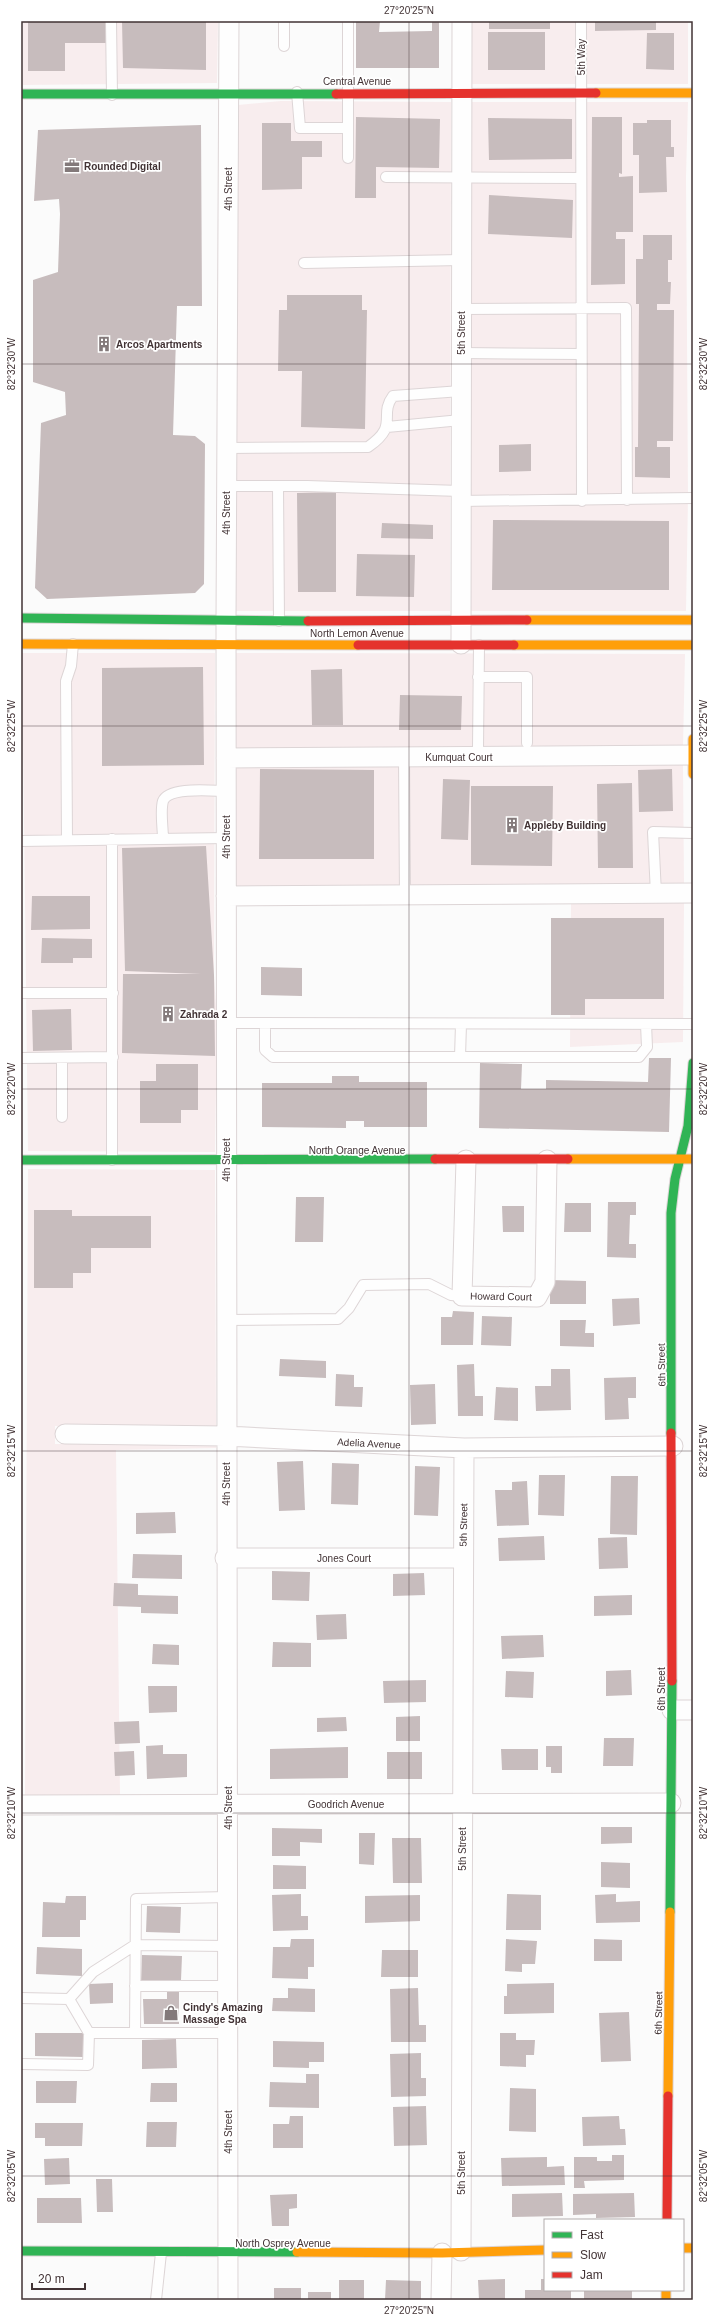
<svg xmlns="http://www.w3.org/2000/svg" width="714" height="2321" viewBox="0 0 714 2321" font-family="Helvetica,sans-serif">
  <style>
    .built { fill: #f8edee }
    .building { fill: #c7bcbd }
    .lines { fill: none; stroke-linecap: round; stroke-linejoin: round }
    .lane-casing { stroke: #ddd5d6; stroke-width: 12 }
    .street-casing { stroke: #ddd5d6; stroke-width: 21 }
    .fast-casing { stroke: #ddd5d6; stroke-width: 11 }
    .slow-casing { stroke: #ddd5d6; stroke-width: 11 }
    .jam-casing { stroke: #ddd5d6; stroke-width: 11 }
    .lane { stroke: #fefefe; stroke-width: 10 }
    .street { stroke: #fefefe; stroke-width: 19 }
    .fast { stroke: #30b455; stroke-width: 9 }
    .slow { stroke: #ff9f0a; stroke-width: 9 }
    .jam { stroke: #e5322d; stroke-width: 9 }
    .ticks { fill: none; stroke: #423335; stroke-width: 1; stroke-opacity: 0.45 }
    .labels { text-anchor: middle; stroke-width: 3.5; stroke-linejoin: round; paint-order: stroke }
    .street-label { font-size: 10px; fill: #423335; stroke: #fff }
    .poi-label { font-size: 10px; font-weight: bold; fill: #423335; stroke: #fff; text-anchor: start }
    .neatline { fill: none; stroke: #423335; stroke-width: 1.5 }
    .ticks-label { font-size: 10px; text-anchor: middle; fill: #423335 }
  </style>
  <rect width="100%" height="100%" fill="#fbfbfb"/>
  <path class="built" d="M23 21H218L217 83 23 85Z
    M472 21H688V84H472Z
    M281 101 451 102 450 611H236L238 105Z
    M472 102H688L686 177 688 498 686 611H470Z
    M22 653H215L214 975 217 1023 215 1152 28 1151Z
    M236 653 685 654 683 746 236 749Z
    M683 765 684 885 236 886V767Z
    M571 903H684L683 1042 570 1047Z
    M28 1169 215 1170 216 1427 55 1426V1444L216 1445V1448L116 1450 120 1795 25 1796Z"/>
  <path class="building" d="M28 21H108V43H65V71H28Z
    M122 21H206V70L123 68Z
    M356 21H380L379 32 432 31V21H439V68H356Z
    M489 21H550V29H489Z
    M595 21H656V30L595 31Z
    M488 32H545V70H488Z
    M647 33H674V70L646 69Z
    M356 117 440 119 439 168 376 167V198H355Z
    M592 117H622V174L619 173V177L633 176V232H616V239H625V284L591 285Z
    M488 118 572 119V159L489 160Z
    M647 120H671V147H674V157H666L667 192 639 193V155H633V123H647Z
    M262 123H291V141H322V157H302V189L262 190Z
    M201 125 202 306H177L173 435 195 436 205 444 204 584 195 593 47 599 35 588 41 423 66 415 65 392 33 382V280L58 272 60 214 59 199 34 201 38 130Z
    M489 195 573 200 572 238 488 234Z
    M643 235H672V260H668V282H671L670 304H657V310H674L673 441H657V447H670V478L635 477V447H638L639 304H636V259H643Z
    M287 295H362V310H367L365 429 301 427 302 371H278L279 310H287Z
    M531 444V471L499 472V445Z
    M336 492V592H298L297 493Z
    M493 520 669 521V590H492Z
    M382 523 433 525V539L381 538Z
    M357 554 415 555 414 597 356 596Z
    M203 667 204 765 102 766V668Z
    M342 669 343 725H312L311 670Z
    M400 695 462 696 461 730H399Z
    M260 769 374 770V859H259Z
    M672 769 673 811 639 812 638 770Z
    M443 779 470 780 468 840 441 839Z
    M632 783 633 868H598L597 784Z
    M471 786H553L552 866 471 865Z
    M206 846 214 975 215 1056 122 1053 123 974H201L125 971 122 848Z
    M32 896H90V929L31 930Z
    M551 918H664V999H585V1015H551Z
    M42 938 92 939V958H73V963H41Z
    M261 967 302 968V996L261 995Z
    M71 1009 72 1050 33 1051 32 1010Z
    M649 1058H671L669 1132 479 1128 480 1063 522 1064 521 1089H546V1080L648 1082Z
    M156 1064H198V1110H181V1123H140V1081H156Z
    M332 1076H359V1082H427V1127H364V1121H346V1128L262 1127V1083H332Z
    M296 1197H324L323 1242H295Z
    M608 1202H636V1215H630L629 1244H636V1258L607 1257Z
    M565 1203H591V1232H564Z
    M502 1206H524V1232H503Z
    M34 1210H72V1216H151V1248H91V1273H73V1288H34Z
    M550 1280 586 1281V1304H550Z
    M639 1298 640 1324 613 1326 612 1299Z
    M453 1311 474 1312 473 1345H441V1317H452Z
    M482 1316 512 1317 511 1346 481 1345Z
    M560 1320H586L585 1333H594V1347L560 1346Z
    M280 1359 326 1361V1378L279 1376Z
    M474 1364 475 1396H483V1416H458L457 1365Z
    M551 1369H570L571 1410 536 1411 535 1386H551Z
    M336 1374 354 1375V1387H363L362 1407 335 1406Z
    M636 1377V1398H628L629 1419 605 1420 604 1378Z
    M435 1384 436 1424 411 1425 410 1385Z
    M496 1387 518 1388V1421L494 1420Z
    M303 1461 305 1510 279 1511 277 1462Z
    M332 1463 359 1464 358 1505 331 1504Z
    M415 1466 440 1467 438 1516 414 1515Z
    M539 1475H565L564 1516 538 1515Z
    M611 1476H638L637 1535 610 1534Z
    M527 1481 529 1525 497 1526 495 1490H512V1482Z
    M175 1512 176 1533 136 1534V1513Z
    M544 1536 545 1560 499 1561 498 1538Z
    M627 1537 628 1568 599 1569 598 1538Z
    M133 1554 182 1555V1579L132 1578Z
    M272 1571 310 1572 309 1601 272 1600Z
    M424 1573 425 1595 393 1596V1574Z
    M114 1583 138 1584V1595L178 1596V1614L141 1613V1607L113 1606Z
    M632 1595V1615L594 1616V1596Z
    M346 1614 347 1639 317 1640 316 1615Z
    M543 1635 544 1657 502 1659 501 1636Z
    M273 1642 311 1643V1667H272Z
    M153 1644 179 1645V1665L152 1664Z
    M631 1670 632 1695 606 1696V1671Z
    M506 1671 534 1672 533 1698 505 1697Z
    M426 1680V1702L384 1703 383 1681Z
    M148 1686H177V1712L149 1713Z
    M420 1716V1741H396V1717Z
    M346 1717 347 1731 317 1732V1718Z
    M139 1721 140 1743 115 1744 114 1722Z
    M604 1738H634L633 1766H603Z
    M163 1745V1754H187V1777L147 1779 146 1746Z
    M546 1746H562V1773H551V1767H546Z
    M348 1747V1778L270 1779V1749Z
    M501 1749H538V1770H502Z
    M134 1751 135 1775 115 1776 114 1752Z
    M387 1752H422V1779H387Z
    M601 1827H632V1843L601 1844Z
    M272 1828 322 1829V1843L300 1842V1856H272Z
    M359 1833H375L374 1865 359 1864Z
    M392 1838H421L422 1883H393Z
    M601 1862 630 1863V1888L601 1887Z
    M273 1865 306 1866V1889H273Z
    M301 1894V1916H308V1930L273 1931 272 1895Z
    M507 1894 541 1895V1930H506Z
    M616 1894V1902L640 1901V1922L596 1923 595 1895Z
    M420 1895V1921L365 1923V1896Z
    M66 1896H86V1920H80V1937H42L43 1902 65 1903Z
    M147 1906 181 1907 180 1933 146 1932Z
    M291 1939H314V1967H308V1979L272 1978 273 1947H290Z
    M506 1939 537 1941 535 1964H522V1972L505 1971Z
    M594 1939 622 1940V1961H594Z
    M37 1947 82 1949V1976L36 1974Z
    M382 1950H418V1977H381Z
    M142 1955 182 1956 181 1980H141Z
    M113 1983V2003L90 2004 89 1984Z
    M554 1983V2013L504 2014V1996H507V1984Z
    M288 1988 315 1989V2012L272 2011 273 1998H288Z
    M418 1988 419 2025H426V2042H391L390 1989Z
    M167 1989H179V2024H144L143 1999H167Z
    M629 2012 631 2061 601 2062 599 2013Z
    M35 2033H83V2057L35 2056Z
    M500 2033H516V2040H535L534 2055H526V2067L500 2066Z
    M176 2039 177 2068 142 2069V2040Z
    M273 2041 324 2042V2062H309V2068L273 2067Z
    M421 2053V2078H426V2096L391 2097 390 2054Z
    M306 2074H319V2108L269 2107 270 2082 306 2083Z
    M36 2081H77L76 2103H36Z
    M151 2083H177V2102H150Z
    M510 2088 536 2089V2132L509 2131Z
    M426 2106 427 2145 394 2146 393 2107Z
    M290 2116H303V2148H273V2124H289Z
    M619 2116 620 2129H625L626 2145 583 2146 582 2117Z
    M147 2122H177L176 2147H146Z
    M35 2123H83L82 2146H45V2138H35Z
    M612 2155H624V2180L584 2181 585 2188H574V2157H597V2161H612Z
    M547 2157V2167L564 2166 565 2185 502 2186 501 2158Z
    M69 2158 70 2184 45 2185 44 2159Z
    M96 2179H112L113 2212H97Z
    M562 2193 563 2216 512 2217V2194Z
    M634 2193 635 2217 596 2218V2214L573 2215V2194Z
    M297 2194V2208L289 2209V2226H272L270 2195Z
    M37 2198H81L82 2223H37Z
    M505 2279V2300H479L478 2280Z
    M541 2279H545V2290H571V2300H525V2290H541Z
    M339 2280H364V2300H339Z
    M386 2280 421 2281V2300H385Z
    M274 2288H301V2300H274Z
    M584 2290H632V2300H584Z
    M308 2292H331V2300H308Z"/>
  <g class="lines">
    <g class="lane-casing">
      <path id="lane" d="M111 21 112 95
        M284 21V46
        M581 21 582 501
        M297 92 300 128H348
        M348 158V21
        M386 177 580 178
        M304 263 461 260
        M461 309 626 308 627 500
        M461 353 581 354
        M387 427 461 420
        M227 448 368 447C400 425 378 416 393 396L461 391
        M226 486H307L460 491
        M278 486 279 621
        M460 501 693 498
        M478 677H527V743
        M478 748 479 645
        M404 757 405 895
        M112 839V1160
        M163 839C163 828 160 811 163 801 169 786 212 791 226 791
        M67 840 66 681 71 666 73 644
        M21 841 226 838
        M656 894 653 832 693 833
        M21 993H113
        M227 1023 693 1024
        M265 1023V1050L273 1057H639L647 1047 646 1024
        M460 1057 461 1024
        M21 1058 113 1057
        M62 1117V1058
        M226 1320 338 1319 349 1308 363 1285 429 1284 451 1295 462 1296
        M135 1986H228
        M21 1998 69 1999 89 2033H228
        M69 1999 93 1972 135 1945 228 1946
        M135 2033 136 1899 228 1897
        M21 2064 88 2065 89 2033
        M156 2300 161 2253"/>
    </g>
    <g class="street-casing">
      <path id="street" d="M461 644 462 21
        M226 758 693 755
        M226 896 693 893
        M466 1160 462 1296 537 1297 545 1282 547 1160
        M65 1434 226 1436 464 1448 673 1446
        M225 1558H462
        M672 1710H693
        M21 1805 671 1803
        M461 2251 464 1448
        M228 2300 226 621 229 21
        M441 2300 442 2253"/>
    </g>
    <g class="fast-casing">
      <path id="fast" d="M21 94H336
        M21 618 308 621
        M21 1160 435 1159
        M671 1433V1213L675 1179 688 1126 693 1063
        M670 1912 672 1681
        M21 2251 297 2252"/>
    </g>
    <g class="slow-casing">
      <path id="slow" d="M596 93H693
        M527 620H693
        M21 644 358 645
        M514 645H693
        M693 739V774
        M568 1159H693
        M668 2096 670 1912
        M683 2248H693
        M297 2252 442 2253 545 2250
        M666 2290V2300"/>
    </g>
    <g class="jam-casing">
      <path id="jam" d="M336 94 596 93
        M308 621 527 620
        M358 645H514
        M435 1159H568
        M671 1433 672 1681
        M667 2220 668 2096"/>
    </g>
    <use href="#lane" class="lane"/>
    <use href="#street" class="street"/>
    <use href="#fast" class="fast"/>
    <use href="#slow" class="slow"/>
    <use href="#jam" class="jam"/>
  </g>
  <path class="ticks" d="M409 21V2300M21 364H693M21 726H693M21 1089H693M21 1451H693M21 1813H693M21 2176H693"/>
  <defs>
    <g id="office-bare" transform="scale(1.2)"><path d="M-6-3h4V-5.5h4V-3h4V5H-6ZM-1-4.5V-3h2v-1.5ZM-6 0V1H6V0Z" fill="#83797a" stroke="#fff" stroke-width="2.5" paint-order="stroke"/></g>
    <g id="building-bare" transform="scale(1.2)"><path d="M-4-6H4V6H1V3H-1V6H-4ZM-2.5-4.3h1.7v1.8h-1.7ZM.8-4.3h1.7v1.8H.8ZM-2.5-1h1.7V.8h-1.7ZM.8-1h1.7V.8H.8Z" fill="#83797a" stroke="#fff" stroke-width="2.5" paint-order="stroke"/></g>
    <g id="shop-bare" transform="scale(1.2)"><path d="M-5-2.5h2.3a2.7 3.5 0 0 1 5.4 0H5L5.5 6h-11ZM-1.5-2.5h3a1.5 2.3 0 0 0-3 0Z" fill="#83797a" stroke="#fff" stroke-width="2.5" paint-order="stroke"/></g>
  </defs>
  <g fill-rule="evenodd">
    <use href="#office-bare" x="72" y="166"/>
    <use href="#building-bare" x="104" y="344"/>
    <use href="#building-bare" x="512" y="825"/>
    <use href="#building-bare" x="168" y="1014"/>
    <use href="#shop-bare" x="171" y="2013"/>
  </g>
  <g class="labels">
    <g class="street-label">
      <text transform="translate(581 57) rotate(-90)" y="4">5th Way</text>
      <text x="357" y="85">Central Avenue</text>
      <text transform="translate(228 189) rotate(-90)" y="4">4th Street</text>
      <text transform="translate(461 333) rotate(-90)" y="4">5th Street</text>
      <text transform="translate(226 513) rotate(-90)" y="4">4th Street</text>
      <text x="357" y="637">North Lemon Avenue</text>
      <text x="459" y="761">Kumquat Court</text>
      <text transform="translate(226 837) rotate(-90)" y="4">4th Street</text>
      <text x="357" y="1154">North Orange Avenue</text>
      <text transform="translate(226 1160) rotate(-90)" y="4">4th Street</text>
      <text transform="translate(501 1296) rotate(1)" y="4">Howard Court</text>
      <text transform="translate(661 1365) rotate(-91)" y="4">6th Street</text>
      <text transform="translate(369 1443) rotate(3)" y="4">Adelia Avenue</text>
      <text transform="translate(226 1484) rotate(-90)" y="4">4th Street</text>
      <text transform="translate(463 1525) rotate(-89)" y="4">5th Street</text>
      <text x="344" y="1562">Jones Court</text>
      <text transform="translate(661 1689) rotate(-90)" y="4">6th Street</text>
      <text x="346" y="1808">Goodrich Avenue</text>
      <text transform="translate(228 1808) rotate(-90)" y="4">4th Street</text>
      <text transform="translate(462 1849) rotate(-90)" y="4">5th Street</text>
      <text transform="translate(658 2013) rotate(-89)" y="4">6th Street</text>
      <text transform="translate(228 2132) rotate(-90)" y="4">4th Street</text>
      <text transform="translate(461 2173) rotate(-90)" y="4">5th Street</text>
      <text x="283" y="2247">North Osprey Avenue</text>
    </g>
    <g class="poi-label">
      <text x="84" y="170">Rounded Digital</text>
      <text x="116" y="348">Arcos Apartments</text>
      <text x="524" y="829">Appleby Building</text>
      <text x="180" y="1018">Zahrada 2</text>
      <text x="183" y="2011">Cindy's Amazing<tspan x="183" dy="12">Massage Spa</tspan></text>
    </g>
  </g>
  <rect width="714" height="2321" fill="none" stroke="#ffffff" stroke-width="44"/>
  <rect x="544" y="2219" width="140" height="72" fill="#ffffff" stroke="#b3adae"/>
  <rect x="552" y="2232" width="20" height="6" fill="#30b455" stroke="#b3adae"/>
  <text x="580" y="2239" font-size="12" fill="#423335">Fast</text>
  <rect x="552" y="2252" width="20" height="6" fill="#ff9f0a" stroke="#b3adae"/>
  <text x="580" y="2259" font-size="12" fill="#423335">Slow</text>
  <rect x="552" y="2272" width="20" height="6" fill="#e5322d" stroke="#b3adae"/>
  <text x="580" y="2279" font-size="12" fill="#423335">Jam</text>
  <path d="M32 2283v6h53v-6" fill="none" stroke="#423335" stroke-width="2"/>
  <text x="38" y="2283" font-size="12" fill="#423335" stroke="#ffffff" stroke-width="3" paint-order="stroke">20 m</text>
  <rect x="22" y="22" width="670" height="2277" class="neatline"/>
  <g class="ticks-label">
    <text x="409" y="14">27°20'25"N</text>
    <text transform="translate(703 364) rotate(-90)" y="4">82°32'30"W</text>
    <text transform="translate(11 364) rotate(-90)" y="4">82°32'30"W</text>
    <text transform="translate(11 726) rotate(-90)" y="4">82°32'25"W</text>
    <text transform="translate(703 726) rotate(-90)" y="4">82°32'25"W</text>
    <text transform="translate(703 1089) rotate(-90)" y="4">82°32'20"W</text>
    <text transform="translate(11 1089) rotate(-90)" y="4">82°32'20"W</text>
    <text transform="translate(11 1451) rotate(-90)" y="4">82°32'15"W</text>
    <text transform="translate(703 1451) rotate(-90)" y="4">82°32'15"W</text>
    <text transform="translate(11 1813) rotate(-90)" y="4">82°32'10"W</text>
    <text transform="translate(703 1813) rotate(-90)" y="4">82°32'10"W</text>
    <text transform="translate(703 2176) rotate(-90)" y="4">82°32'05"W</text>
    <text transform="translate(11 2176) rotate(-90)" y="4">82°32'05"W</text>
    <text x="409" y="2314">27°20'25"N</text>
  </g>
</svg>
